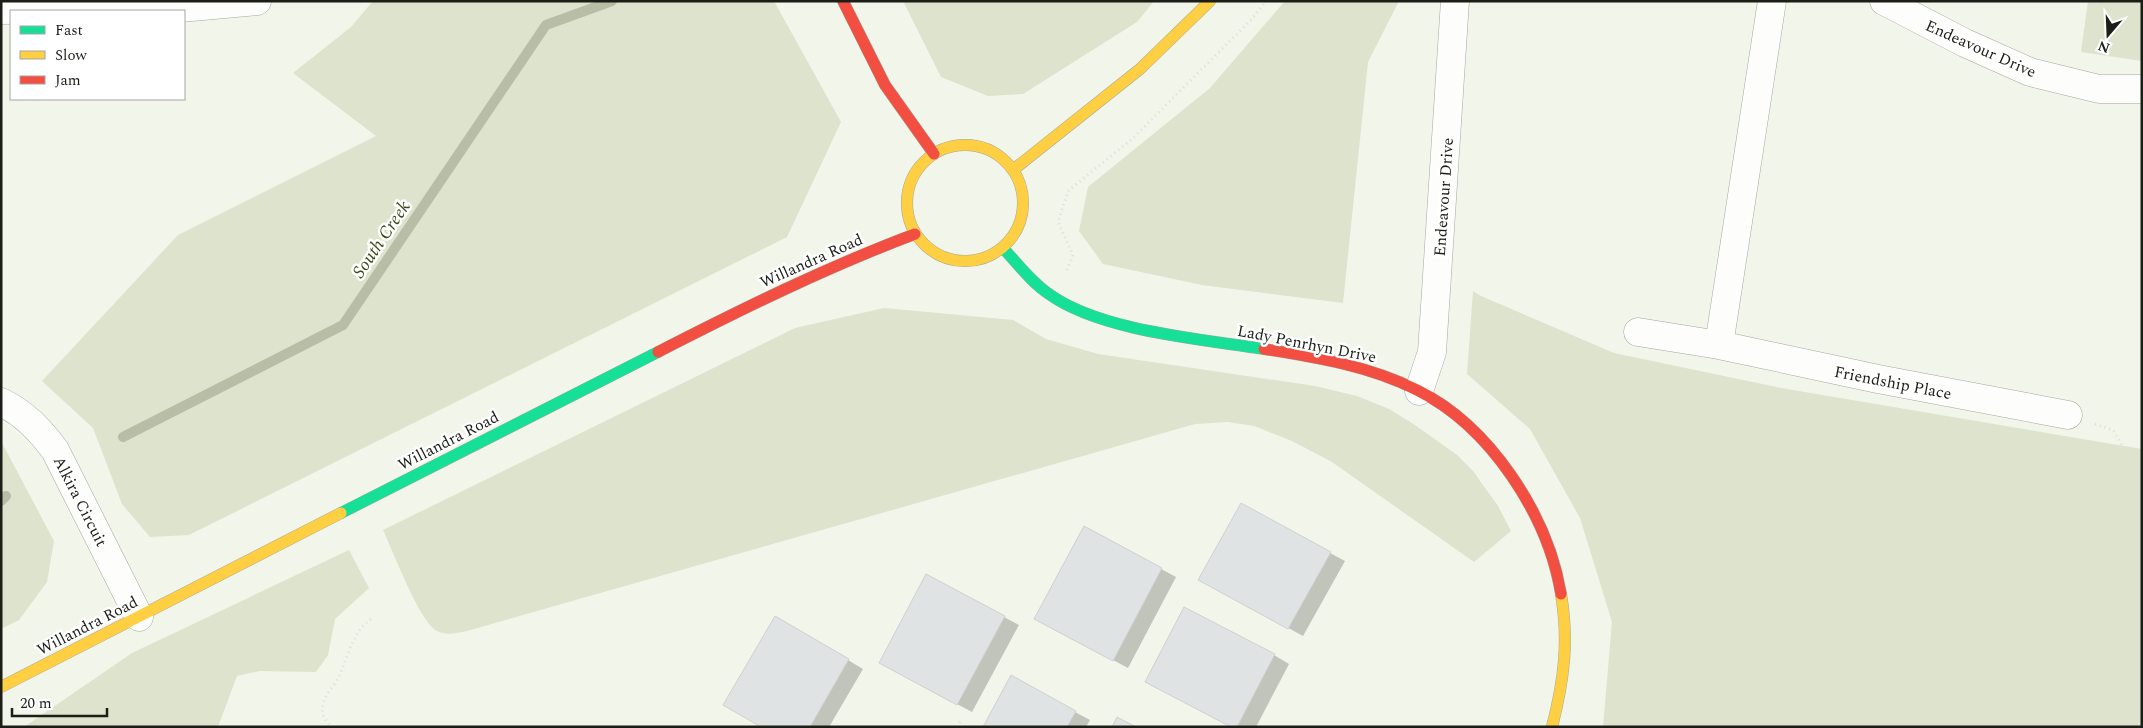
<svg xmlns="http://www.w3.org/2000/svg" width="2143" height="728" viewBox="0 0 2143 728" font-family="Spectral,serif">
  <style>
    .green { fill: #dde3cd }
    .shadow { fill: #0003 }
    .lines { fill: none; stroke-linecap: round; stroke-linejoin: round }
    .stream { stroke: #b7bea5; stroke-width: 10 }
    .building { fill: #e0e3e4; stroke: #ced1d0 }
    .street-casing { stroke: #a5a79f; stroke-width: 29 }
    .fast-casing { stroke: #a5a79f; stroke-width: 12 }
    .slow-casing { stroke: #a5a79f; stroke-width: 12 }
    .jam-casing { stroke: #a5a79f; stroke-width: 12 }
    .path { stroke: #dddedb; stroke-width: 3; stroke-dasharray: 1 4; stroke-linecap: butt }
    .street { stroke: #fdfefc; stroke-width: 28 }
    .fast { stroke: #16e098; stroke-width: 11 }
    .slow { stroke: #ffcf43; stroke-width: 11 }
    .jam { stroke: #f24e42; stroke-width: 11 }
    .labels { text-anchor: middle; stroke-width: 5; stroke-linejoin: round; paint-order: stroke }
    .street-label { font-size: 16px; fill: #1b1d17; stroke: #fff }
    .water-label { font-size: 18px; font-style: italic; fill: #3d4814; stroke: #fff }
  </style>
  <rect width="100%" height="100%" fill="#f2f5ea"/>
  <path class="green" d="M373 1H774L841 122 787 237 189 535 150 537 122 504 93 428 42 381 178 235 376 136 293 73 351 27Z
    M903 1H1154L1137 22 1023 94 988 96 941 77Z
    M1285 1H1399L1368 62 1343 303 1202 285 1103 264 1079 231 1088 187 1210 88Z
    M2088 1H2142V61L2081 52Z
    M1473 291 1481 296 1614 353 1781 388 2142 449V727H1603L1612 622 1580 518 1530 429 1467 374Z
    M884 308 1013 320 1046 339 1098 354 1315 386 1357 396 1389 409 1415 425 1457 455 1473 471 1498 506 1511 531 1474 562 1332 462 1292 441 1254 426 1228 422 1195 424 467 631C457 633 446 636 437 631 419 621 393 551 383 530L795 328Z
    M1 441 54 541 47 582 19 620 1 629Z
    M349 550 369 588 335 619 328 655 316 672 260 671 237 676 218 727H24L132 653Z"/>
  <path class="shadow" d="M1085 528 1176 577 1128 668 1051 627Z
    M1330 553 1345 561 1303 636 1215 588Z
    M776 617 863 669 829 727H763Z
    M1004 617 1019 625 972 712 895 671Z
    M1274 655 1289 664 1256 727H1231Z
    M1075 712 1090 720 1086 727H984Z"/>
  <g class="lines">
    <path class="stream" d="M123 437 343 325 546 25 612 1
      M1 501 6 496"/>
  </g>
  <path class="building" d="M1241 503 1331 552 1288 629 1198 580Z
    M1084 526 1162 568 1113 661 1034 619Z
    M926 574 1005 616 957 705 879 663Z
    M1184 607 1275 654 1237 727H1231L1145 682Z
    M775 616 849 659 810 727H761L723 705Z
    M1011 675 1076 711 1067 727H983Z
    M1117 717 1136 727H1112Z"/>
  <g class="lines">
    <g class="street-casing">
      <path id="street" d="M1884 1 1965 43 2030 72 2099 89H2142
        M1 10 180 8 257 1
        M1638 332 1719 345 1772 1
        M1719 345 1878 379 2068 415
        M1419 391 1432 352 1455 1
        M1 402C24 413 40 430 55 450L139 617"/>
    </g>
    <g class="fast-casing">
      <path id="fast" d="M1003 248C1018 264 1031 282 1049 294 1100 331 1201 339 1264 349
        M341 513 658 352"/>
    </g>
    <g class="slow-casing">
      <path id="slow" d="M907 203a58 58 0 1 1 116 0a58 58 0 1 1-116 0Z
        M1013 170 1140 69 1210 1
        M1 687 341 513
        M1552 727C1564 680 1569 642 1561 594"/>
    </g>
    <g class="jam-casing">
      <path id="jam" d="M843 1 885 85 934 154
        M1264 349C1315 357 1370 366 1417 390 1490 426 1548 515 1561 594
        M658 352C742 309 827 267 915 234"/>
    </g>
    <path class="path" d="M1067 270 1073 255 1058 222 1068 191 1133 138 1252 19 1266 1
      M2095 424 2113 430 2142 479
      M334 727C325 722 321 715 323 704 325 695 332 688 337 680 348 659 351 633 371 619
      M957 727 960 721"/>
    <use href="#street" class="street"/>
    <use href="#fast" class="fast"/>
    <use href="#slow" class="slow"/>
    <use href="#jam" class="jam"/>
  </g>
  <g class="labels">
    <g class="street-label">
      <text transform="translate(1981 48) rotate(24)" y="6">Endeavour Drive</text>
      <text transform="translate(1443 197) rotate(-86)" y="6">Endeavour Drive</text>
      <text transform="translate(811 260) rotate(-24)" y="6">Willandra Road</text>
      <text transform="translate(1307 343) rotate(11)" y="6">Lady Penrhyn Drive</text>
      <text transform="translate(1893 382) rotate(11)" y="6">Friendship Place</text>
      <text transform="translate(448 440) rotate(-27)" y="6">Willandra Road</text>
      <text transform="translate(81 501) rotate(63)" y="6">Alkira Circuit</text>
      <text transform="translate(87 625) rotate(-27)" y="6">Willandra Road</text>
    </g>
    <g class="water-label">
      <text transform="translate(381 239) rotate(-56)" y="6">South Creek</text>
    </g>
  </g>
  <rect width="2143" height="728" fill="none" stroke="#1b1d17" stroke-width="5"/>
  <rect x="10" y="10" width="175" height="90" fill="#ffffff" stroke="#a4a5a2"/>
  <rect x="20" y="26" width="25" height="8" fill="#16e098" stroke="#a4a5a2"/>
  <text x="55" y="35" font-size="15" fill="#1b1d17">Fast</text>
  <rect x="20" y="51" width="25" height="8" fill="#ffcf43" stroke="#a4a5a2"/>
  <text x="55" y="60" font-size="15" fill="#1b1d17">Slow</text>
  <rect x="20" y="76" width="25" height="8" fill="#f24e42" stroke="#a4a5a2"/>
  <text x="55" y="85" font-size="15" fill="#1b1d17">Jam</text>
  <g transform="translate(2108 35) rotate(199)" stroke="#ffffff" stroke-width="4" paint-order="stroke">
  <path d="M0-4L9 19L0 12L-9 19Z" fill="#1b1d17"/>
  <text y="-8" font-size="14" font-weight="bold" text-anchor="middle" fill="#1b1d17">N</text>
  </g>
  <path d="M12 708v8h95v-8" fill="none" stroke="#1b1d17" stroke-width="2.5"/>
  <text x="20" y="708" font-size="15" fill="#1b1d17" stroke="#ffffff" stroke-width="4" paint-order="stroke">20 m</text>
</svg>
